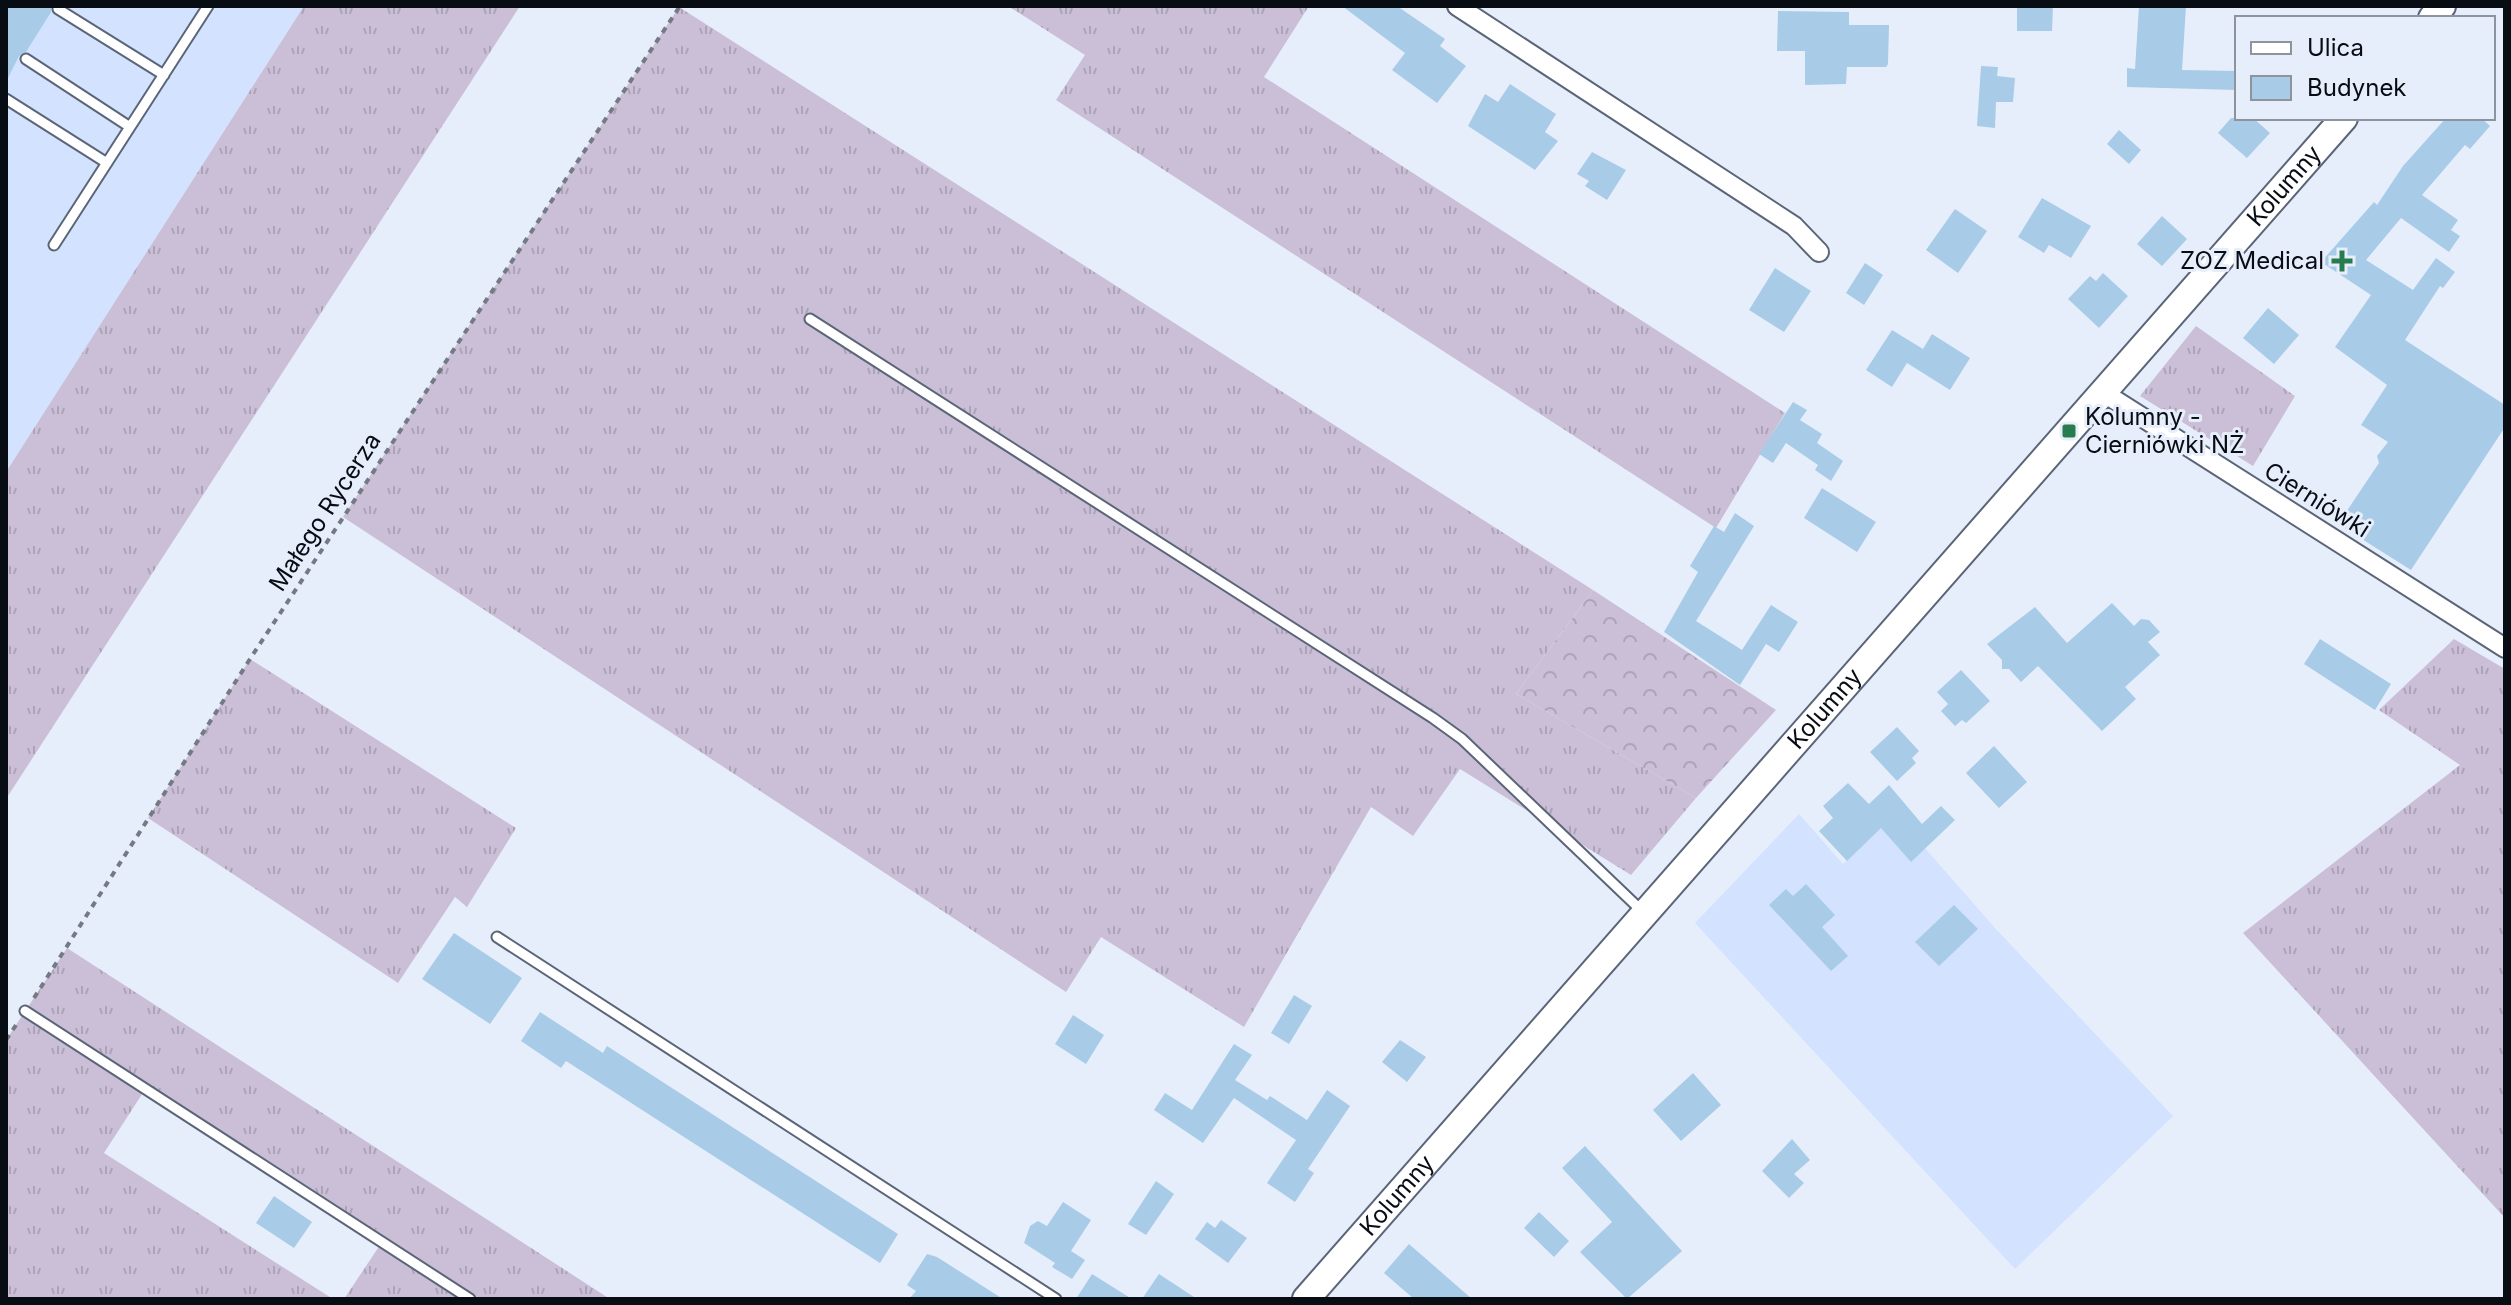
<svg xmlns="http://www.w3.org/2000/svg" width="2511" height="1305" viewBox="0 0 2511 1305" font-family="Inter,sans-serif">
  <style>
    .built { fill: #d3e2ff }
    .grass { fill: url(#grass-tufts) }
    .forest { fill: url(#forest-crowns) }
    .building { fill: #a8cbe7 }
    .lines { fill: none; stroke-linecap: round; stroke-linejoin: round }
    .lane-casing { stroke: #5b6578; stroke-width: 13 }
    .street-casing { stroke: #5b6578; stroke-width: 22 }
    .secondary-casing { stroke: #5b6578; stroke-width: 30 }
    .path { stroke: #747a84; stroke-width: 4; stroke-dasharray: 6 6; stroke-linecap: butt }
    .lane { stroke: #fff; stroke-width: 9 }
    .street { stroke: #fff; stroke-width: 18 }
    .secondary { stroke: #fff; stroke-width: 26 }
    .poi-dot { fill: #287b4d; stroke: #e7eefb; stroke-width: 3 }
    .labels { text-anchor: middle; stroke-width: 6; stroke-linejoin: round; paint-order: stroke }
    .street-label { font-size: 24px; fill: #080c13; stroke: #e7eefb }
    .poi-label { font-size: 24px; fill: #080c13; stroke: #e7eefb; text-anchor: end }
  </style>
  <defs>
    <pattern id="grass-tufts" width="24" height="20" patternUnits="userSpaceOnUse" patternTransform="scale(2)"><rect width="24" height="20" fill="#cabfd7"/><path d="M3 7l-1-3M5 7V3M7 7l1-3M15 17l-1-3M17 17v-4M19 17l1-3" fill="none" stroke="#aca3b8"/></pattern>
    <pattern id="forest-crowns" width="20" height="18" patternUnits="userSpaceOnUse" patternTransform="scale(2)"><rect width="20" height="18" fill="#cabfd7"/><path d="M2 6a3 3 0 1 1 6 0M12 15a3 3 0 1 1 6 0" fill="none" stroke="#aca3b8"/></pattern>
  </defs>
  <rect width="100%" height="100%" fill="#e7eefb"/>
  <path class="built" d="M6 6H304L6 472Z
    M1799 814 1843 864 1895 814 1995 928 2173 1116 2015 1269 1695 923Z"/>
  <path class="grass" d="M304 6H520L6 799V472Z
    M1008 6H1309L1264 77 1785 413 1716 528 1056 100 1085 55Z
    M679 7 1593 590 1516 694 1696 798 1631 875 1460 769 1413 836 1371 807 1244 1027 1101 937 1066 992 343 517Z
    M2196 326 2295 396 2253 466 2140 396Z
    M2454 639 2505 669V1218L2243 933 2460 765 2379 710Z
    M250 659 516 828 467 907 455 897 398 983 148 818Z
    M67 948 610 1299H344L382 1242 146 1088 104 1153 333 1299H6V1040Z"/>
  <path class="forest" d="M1593 590 1776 710 1696 798 1516 694Z"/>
  <path class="building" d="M6 6H51V12L26 52 19 56 6 82Z
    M1342 6H1397L1445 39 1440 46 1466 66 1437 103 1392 70 1405 53Z
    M2017 6H2053L2052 31H2017Z
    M2139 6H2186L2182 70 2237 71V90L2127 87V68L2135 69Z
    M1778 11 1849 12V25H1889L1888 64 1886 67H1847L1846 84 1805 85V51H1777Z
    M1981 66 1998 67 1997 76 2015 78 2013 102H1996L1995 128 1977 126Z
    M1510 84 1556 114 1545 132 1558 141 1535 170 1468 126 1485 94 1498 102Z
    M2231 118H2253L2270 133 2247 158 2218 133Z
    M2446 118H2481L2490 126 2470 149 2465 145 2422 195 2458 220 2451 230 2460 236 2449 252 2401 218 2366 260 2413 290 2436 258 2455 272 2443 288 2440 286 2405 340 2505 405V427L2411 570 2338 524 2379 463 2377 456 2388 442 2361 425 2387 385 2335 347 2371 295 2321 262 2374 202 2377 205 2403 166Z
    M2119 130 2141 150 2129 164 2107 144Z
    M1592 152 1626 170 1607 200 1585 186 1589 181 1577 174Z
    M2042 198 2091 226 2071 258 2049 245 2044 253 2018 237Z
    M1955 209 1987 231 1958 273 1926 250Z
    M2162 216 2187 239 2162 266 2137 244Z
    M1865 263 1883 275 1864 305 1846 293Z
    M1775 268 1811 291 1784 332 1749 310Z
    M2103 273 2128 296 2099 328 2068 299 2090 276 2096 281Z
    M2268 308 2299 335 2274 364 2243 338Z
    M1892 330 1923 349 1932 334 1970 358 1950 390 1907 363 1892 387 1866 370Z
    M1793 402 1807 410 1800 420 1822 434 1817 443 1843 461 1831 481 1815 470 1818 465 1786 443 1773 463 1759 454Z
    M1822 488 1876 522 1857 552 1804 518Z
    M1735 513 1754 526 1696 621 1742 650 1771 605 1798 622 1779 652 1766 644 1740 685 1664 632 1698 572 1690 566 1714 526 1724 532Z
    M2112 603 2134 626 2141 619 2149 620 2160 632 2148 642 2160 655 2125 687 2136 699 2102 731 2038 666 2021 682 2009 669H2002V660L1987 644 2035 607 2067 643Z
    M2320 639 2391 684 2375 710 2304 664Z
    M1961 670 1990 701 1966 723 1962 720 1955 726 1941 711 1948 704 1937 692Z
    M1897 727 1919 751 1912 758 1916 763 1897 781 1870 752Z
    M1994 746 2027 782 1999 808 1966 773Z
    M1848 783 1869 804 1889 785 1922 824 1941 806 1955 820 1911 862 1881 828 1847 861 1819 831 1833 818 1823 806Z
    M1806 884 1835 915 1822 927 1848 956 1831 971 1769 905 1786 889 1793 896Z
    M1954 905 1978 929 1939 966 1915 942Z
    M454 933 522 978 490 1024 422 979Z
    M1294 995 1312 1006 1289 1044 1271 1033Z
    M540 1012 603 1053 607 1046 898 1234 880 1263 566 1061 561 1068 521 1041Z
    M1073 1015 1104 1035 1086 1064 1055 1044Z
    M1400 1040 1426 1057 1407 1082 1382 1062Z
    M1234 1044 1252 1055 1235 1080 1267 1100 1270 1096 1307 1120 1327 1090 1350 1106 1308 1169 1314 1173 1295 1202 1267 1183 1296 1140 1234 1098 1203 1143 1154 1110 1165 1093 1192 1110Z
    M1693 1073 1721 1105 1681 1141 1653 1110Z
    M1792 1139 1810 1160 1794 1174 1804 1183 1789 1198 1762 1171Z
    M1585 1146 1682 1251 1627 1299 1580 1252 1612 1222 1562 1168Z
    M1156 1181 1174 1194 1146 1235 1128 1224Z
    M274 1196 312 1222 294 1248 256 1223Z
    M1063 1202 1091 1220 1071 1251 1085 1260 1072 1279 1052 1267 1055 1263 1024 1243 1030 1226 1038 1221 1047 1226Z
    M1539 1212 1569 1241 1554 1257 1524 1228Z
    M1221 1220 1247 1238 1228 1263 1195 1239 1207 1222 1215 1228Z
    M1409 1244 1472 1299H1414L1384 1273Z
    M927 1254 937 1257 1003 1299H909L916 1291 907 1285Z
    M1092 1274 1132 1299H1076Z
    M1159 1274 1197 1299H1142Z"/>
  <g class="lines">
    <g class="lane-casing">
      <path id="lane" d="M58 9 164 75
        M26 59 130 127
        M6 99 107 163
        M54 245 208 6
        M810 319 1433 718 1462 739 1643 912
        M497 937 1056 1299
        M25 1011 470 1299"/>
    </g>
    <g class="street-casing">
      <path id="street" d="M1457 6 1794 226 1819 252
        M2104 393 2505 648"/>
    </g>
    <g class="secondary-casing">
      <g id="secondary">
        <path d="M2432 18 2442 6"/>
        <path id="s1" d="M1306 1299 2344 118"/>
      </g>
    </g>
    <path class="path" d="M34 998 250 659 680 6
      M6 1040 18 1022"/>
    <use href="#lane" class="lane"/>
    <use href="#street" class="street"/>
    <use href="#secondary" class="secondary"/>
  </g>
  <g class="poi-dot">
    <path d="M2338 249h8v8h8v8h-8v8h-8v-8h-8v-8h8z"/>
    <rect x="2061" y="423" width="16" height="16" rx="4"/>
  </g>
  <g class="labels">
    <g class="street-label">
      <text dy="8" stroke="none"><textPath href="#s1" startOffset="1482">Kolumny</textPath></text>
      <text transform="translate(2317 500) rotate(32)" y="8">Cierniówki</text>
      <text transform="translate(325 512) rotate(-57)" y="8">Małego Rycerza</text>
      <text dy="8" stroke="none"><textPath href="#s1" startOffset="786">Kolumny</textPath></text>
      <text dy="8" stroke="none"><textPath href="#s1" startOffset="138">Kolumny</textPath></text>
    </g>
    <g class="poi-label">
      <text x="2324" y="269">ZOZ Medical</text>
      <text x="2085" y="425" text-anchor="start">Kolumny -<tspan x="2085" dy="28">Cierniówki NŻ</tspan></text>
    </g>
  </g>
  <rect width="2511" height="1305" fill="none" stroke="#080c13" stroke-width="16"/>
  <rect x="2235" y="16" width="260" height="104" fill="#e7eefb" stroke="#8e949e" stroke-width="2"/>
  <rect x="2251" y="42" width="40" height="12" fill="#ffffff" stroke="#8e949e" stroke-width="2"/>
  <text x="2307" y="56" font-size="24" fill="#080c13">Ulica</text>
  <rect x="2251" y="76" width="40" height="24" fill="#a8cbe7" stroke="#8e949e" stroke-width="2"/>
  <text x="2307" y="96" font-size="24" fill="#080c13">Budynek</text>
</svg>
